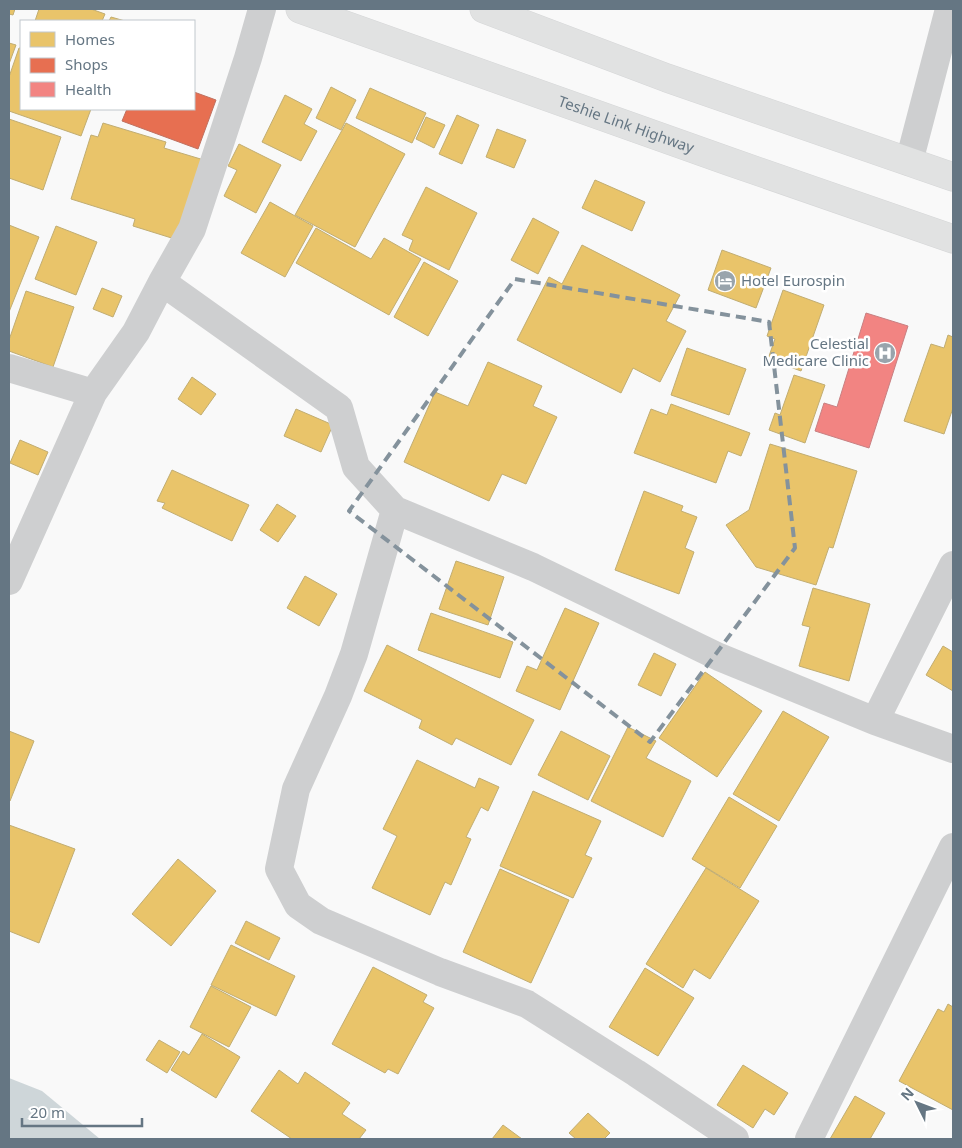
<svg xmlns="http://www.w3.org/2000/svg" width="962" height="1148" viewBox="0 0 962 1148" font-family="'Noto Sans',sans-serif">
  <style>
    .water { fill: #ced6d9 }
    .homes { fill: #e9c46a; stroke: #c1ad72 }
    .shops { fill: #e76f51; stroke: #c07160 }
    .health { fill: #f28482; stroke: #c88082 }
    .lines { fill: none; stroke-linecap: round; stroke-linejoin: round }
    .major-casing { stroke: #d5d6d7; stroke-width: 29 }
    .minor { stroke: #cecfd0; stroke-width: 28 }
    .major { stroke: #e1e2e2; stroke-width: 28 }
    .marked { fill: none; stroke: #84929c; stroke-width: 4; stroke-dasharray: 10 6; stroke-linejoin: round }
    .labels { text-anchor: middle; stroke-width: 5; stroke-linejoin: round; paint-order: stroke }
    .street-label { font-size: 15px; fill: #657683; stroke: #fff }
    .poi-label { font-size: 15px; fill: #657683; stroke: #fff; text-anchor: start }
  </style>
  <rect width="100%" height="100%" fill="#f9f9f9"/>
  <path class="water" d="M9 1078 42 1091 100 1139H9Z"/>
  <path class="homes" d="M9 9H15L13 15 9 14Z
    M39 9H91L105 14 102 21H35Z
    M111 17 125 21H109Z
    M9 43 16 45 9 64Z
    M19 48H21V109H91L81 136 9 111V77Z
    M331 87 356 100 341 130 316 118Z
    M370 88 426 113 412 143 356 118Z
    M285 95 312 109 304 124 317 131 301 161 262 142Z
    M457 115 479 125 462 164 439 154Z
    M426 117 445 125 434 148 416 139Z
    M9 119 61 137 43 190 9 178Z
    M103 123 166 142 164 148 204 160 178 240 133 226 135 219 71 199 91 135 98 137Z
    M346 123 405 154 355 247 295 215Z
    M497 129 526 140 514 168 486 157Z
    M239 144 281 165 256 213 224 196 237 170 228 166Z
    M595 180 645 202 632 231 582 208Z
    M426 187 477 213 449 270 409 250 413 240 402 235Z
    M270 202 313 226 285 277 241 253Z
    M533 218 559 232 538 274 511 260Z
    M9 225 39 237 9 312Z
    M56 226 97 242 76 295 35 279Z
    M316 228 371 259 384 238 421 259 389 315 296 263Z
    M582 245 680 295 666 321 686 331 660 382 633 368 621 393 517 340 549 277 562 284Z
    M722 250 771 268 756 308 708 290Z
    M424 262 458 281 428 336 394 317Z
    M102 288 122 296 113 317 93 309Z
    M783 290 824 305 801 371 768 359 775 339 767 336Z
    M26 291 74 307 53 367 9 351V340Z
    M948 335 953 337V408L944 434 904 421 931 344 944 348Z
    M687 348 746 369 729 415 671 395Z
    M488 362 542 386 533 406 557 417 526 484 502 474 489 501 404 462 435 392 468 406Z
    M794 375 825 385 805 443 769 430 775 413 780 415Z
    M192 377 216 394 201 415 178 399Z
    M671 404 750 433 741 456 728 451 716 483 634 453 651 409 667 415Z
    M296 409 333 425 321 452 284 436Z
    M20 440 48 452 38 475 10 463Z
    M770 444 857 471 833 548 829 547 816 585 756 567 726 525 749 510Z
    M172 470 249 505 232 541 162 508 165 503 157 501Z
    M644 491 683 506 681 511 697 517 685 548 694 552 679 594 615 570Z
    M277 504 296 516 278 542 260 530Z
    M456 561 504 577 488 625 439 609Z
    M305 576 337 594 319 626 287 608Z
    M813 588 870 604 849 681 799 666 810 627 802 625Z
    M565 608 599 623 560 710 516 691 527 666 537 670Z
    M431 613 513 642 500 678 418 650Z
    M387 645 534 720 511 765 456 738 452 745 419 728 422 720 364 691Z
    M943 646 953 652V691L926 675Z
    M654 653 676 664 661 696 638 685Z
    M705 672 762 711 717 777 659 738Z
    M783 711 829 737 779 821 733 794Z
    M628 727 656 741 646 758 691 781 663 837 591 801Z
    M9 731 34 741 10 801 9 800Z
    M561 731 610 756 588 800 538 775Z
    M417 760 475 788 479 778 499 787 488 811 481 807 466 837 471 839 451 885 445 882 430 915 372 888 397 836 383 829Z
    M533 791 601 821 585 855 592 858 573 898 500 866Z
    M729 797 777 826 740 888 692 859Z
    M9 825 75 849 39 943 9 931Z
    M178 859 216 891 171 946 132 914Z
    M706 868 759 901 710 979 694 969 683 988 646 964Z
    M500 869 569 900 531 983 463 952Z
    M246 921 280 938 269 960 235 943Z
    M231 945 295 976 276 1016 211 985Z
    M373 967 427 995 423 1002 434 1008 398 1074 388 1069 385 1073 332 1044Z
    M645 968 694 998 658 1056 609 1027Z
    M211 986 251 1007 229 1047 190 1027Z
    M948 1004 953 1007V1110L899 1081 938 1009 944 1012Z
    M202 1034 240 1057 216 1098 171 1070 183 1051 189 1055Z
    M159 1040 180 1052 167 1073 146 1060Z
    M743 1065 788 1093 774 1115 765 1109 753 1128 717 1105Z
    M279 1070 298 1084 305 1072 350 1103 342 1114 366 1130 359 1139H292L251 1111Z
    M855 1096 885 1113 870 1139H830Z
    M588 1113 610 1133 604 1139H576L569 1133Z
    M503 1125 522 1139H492Z"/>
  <path class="shops" d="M194 92 216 100 198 149 122 121 127 109H194Z"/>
  <path class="health" d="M866 313 908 326 869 448 815 431 824 403 837 407Z"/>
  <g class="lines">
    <g class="major-casing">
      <g id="major">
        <path id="s1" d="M300 9 728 161 953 239"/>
        <path d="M484 9 667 78 953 177"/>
      </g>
    </g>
    <path class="minor" d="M909 162 949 9
      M162 282 339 408 356 467 395 510 533 567 719 657 875 721 953 749
      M9 368 93 393
      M395 510 354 654 338 696 296 789 279 869 298 905 321 921 440 972 527 1004 636 1073 735 1139
      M9 581 93 393 136 332 162 282 192 229 248 58 262 9
      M875 721 953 565
      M809 1139 953 847"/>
    <use href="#major" class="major"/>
  </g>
  <path class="marked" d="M515 279 769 322 795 548 650 742 349 511Z"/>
  <defs>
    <g id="hotel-disc" transform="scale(1.125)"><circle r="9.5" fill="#99a4ac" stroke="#fff"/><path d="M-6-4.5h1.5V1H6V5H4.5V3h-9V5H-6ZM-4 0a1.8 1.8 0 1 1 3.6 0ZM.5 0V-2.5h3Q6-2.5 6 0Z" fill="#fff"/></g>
    <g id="hospital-disc" transform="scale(1.125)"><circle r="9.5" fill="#99a4ac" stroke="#fff"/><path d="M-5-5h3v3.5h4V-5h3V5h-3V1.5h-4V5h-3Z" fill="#fff"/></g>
  </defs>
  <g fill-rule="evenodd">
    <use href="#hotel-disc" x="725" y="281"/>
    <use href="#hospital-disc" x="885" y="353"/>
  </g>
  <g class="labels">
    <g class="street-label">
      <text dy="5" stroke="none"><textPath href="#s1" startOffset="346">Teshie Link Highway</textPath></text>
    </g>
    <g class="poi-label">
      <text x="741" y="286">Hotel Eurospin</text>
      <text x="869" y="349" text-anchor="end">Celestial<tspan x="869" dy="17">Medicare Clinic</tspan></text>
    </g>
  </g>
  <rect width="962" height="1148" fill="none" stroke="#657683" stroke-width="20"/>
  <rect x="20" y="20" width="175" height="90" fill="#ffffff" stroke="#c1c8cd"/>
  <rect x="30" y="32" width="25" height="15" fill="#e9c46a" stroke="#c1c8cd"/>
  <text x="65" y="45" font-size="15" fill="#657683">Homes</text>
  <rect x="30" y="58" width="25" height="15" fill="#e76f51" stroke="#c1c8cd"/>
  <text x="65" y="70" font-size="15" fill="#657683">Shops</text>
  <rect x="30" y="82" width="25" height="15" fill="#f28482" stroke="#c1c8cd"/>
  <text x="65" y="95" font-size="15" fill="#657683">Health</text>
  <g transform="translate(917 1103) rotate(312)" stroke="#ffffff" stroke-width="4" paint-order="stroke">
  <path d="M0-4L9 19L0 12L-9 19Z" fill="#657683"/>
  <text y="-8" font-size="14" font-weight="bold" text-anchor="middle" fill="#657683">N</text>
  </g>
  <path d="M22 1118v8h120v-8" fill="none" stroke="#657683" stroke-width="2.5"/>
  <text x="30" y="1118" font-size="15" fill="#657683" stroke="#ffffff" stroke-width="4" paint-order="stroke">20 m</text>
</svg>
